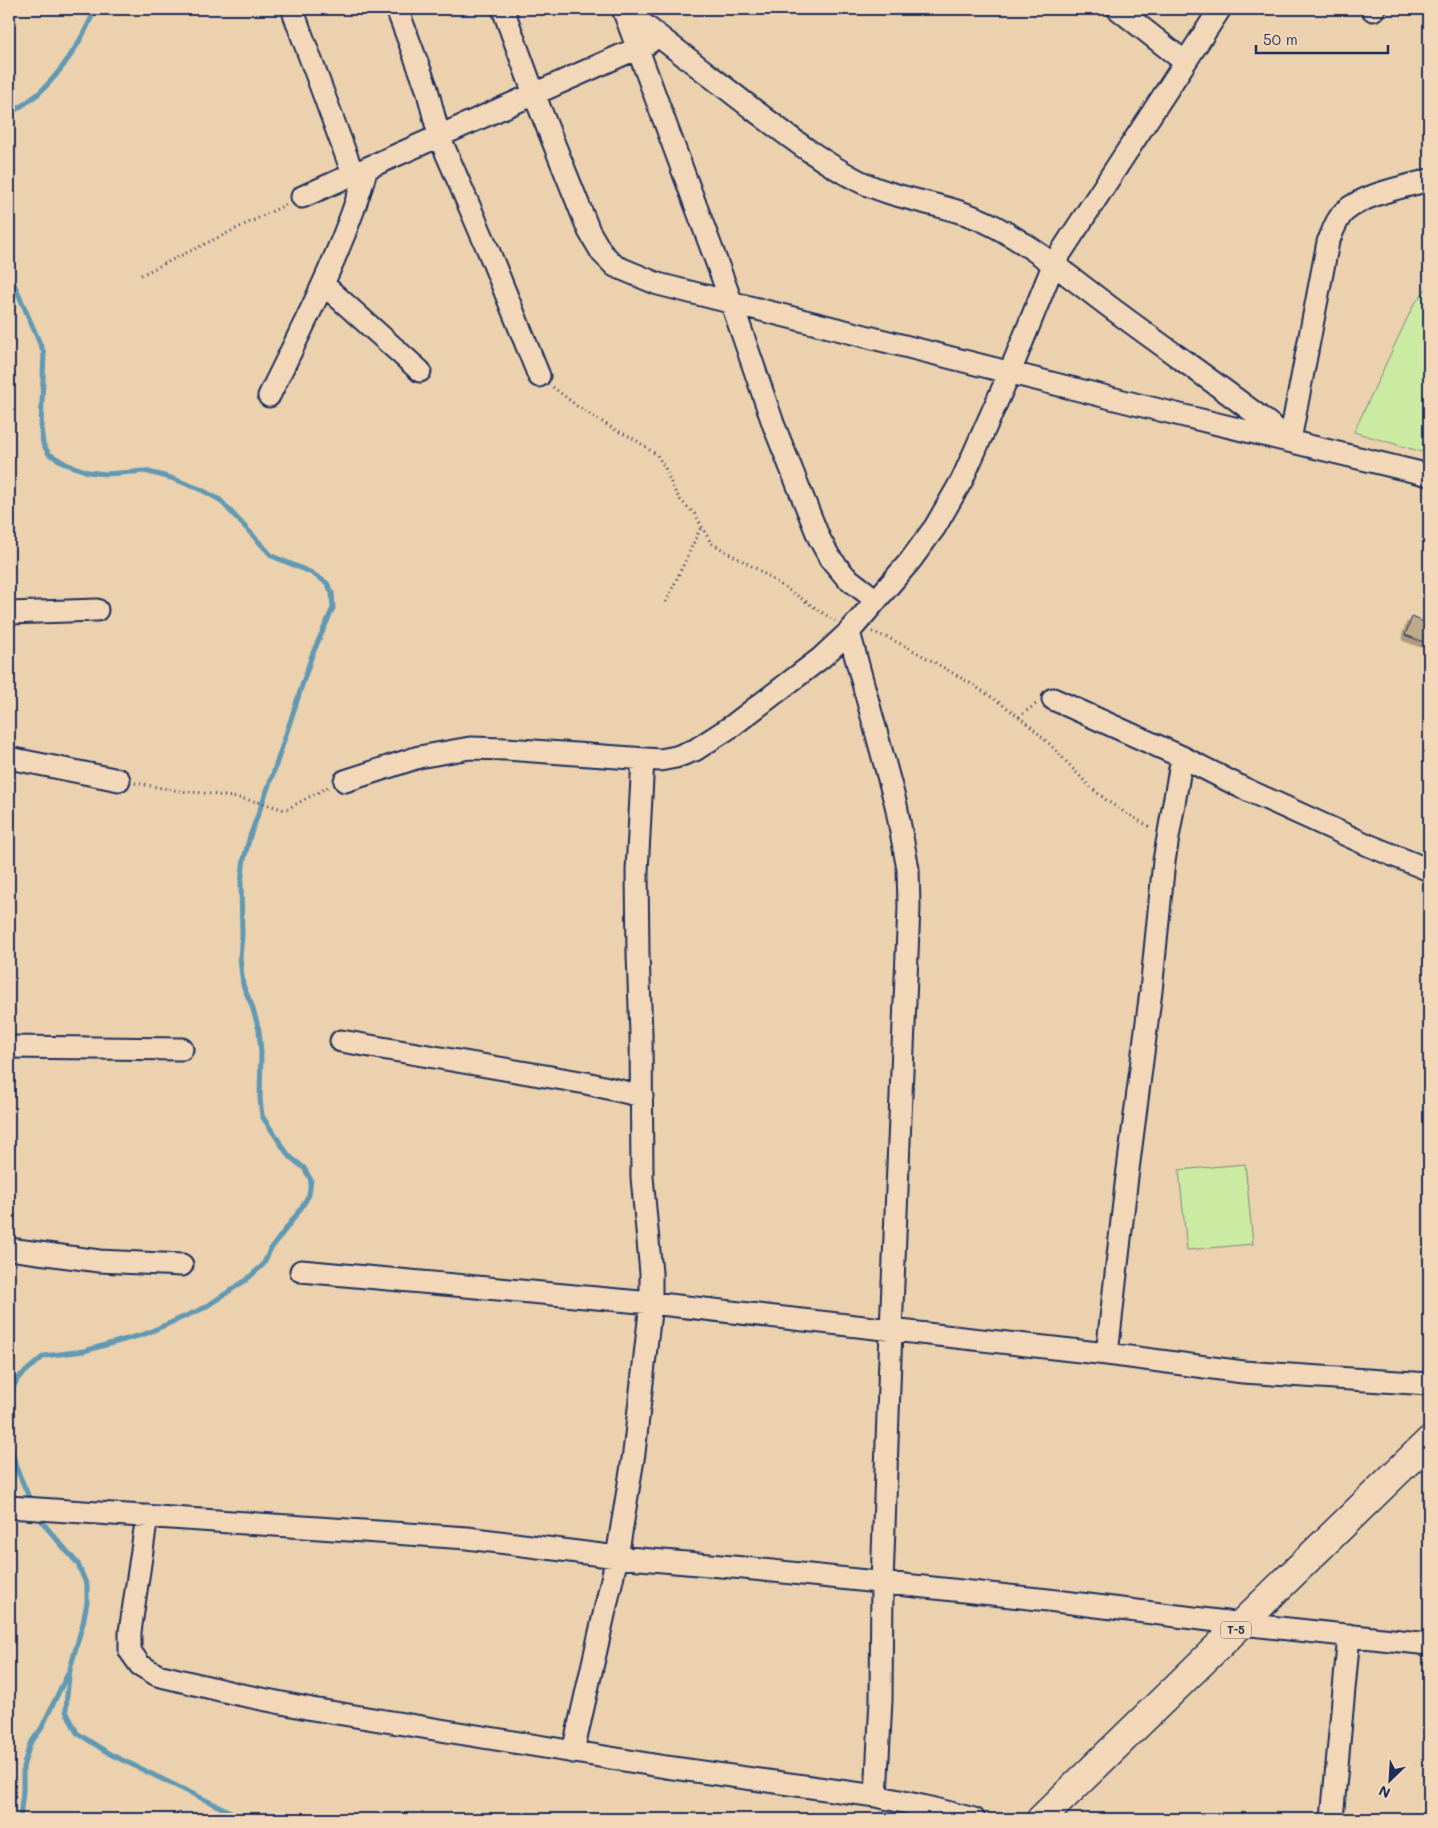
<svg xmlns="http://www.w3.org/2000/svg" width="1438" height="1828" viewBox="0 0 1438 1828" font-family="Mali,sans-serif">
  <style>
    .green { fill: #cceba2; stroke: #748d80 }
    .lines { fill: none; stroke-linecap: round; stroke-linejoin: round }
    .stream { stroke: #6199b3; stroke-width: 5 }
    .building { fill: #bcaa89; stroke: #1b2f5e; filter: url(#shadow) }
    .minor-casing { stroke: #1b2f5e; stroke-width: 25 }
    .major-casing { stroke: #1b2f5e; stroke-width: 31 }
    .path { stroke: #1b2f5e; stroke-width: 3; stroke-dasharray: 1 4; stroke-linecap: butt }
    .minor { stroke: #f2d8b9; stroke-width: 21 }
    .major { stroke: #f2d8b9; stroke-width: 28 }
    .labels { text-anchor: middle; stroke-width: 4; stroke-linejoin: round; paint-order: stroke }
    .shield { fill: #f2d8b9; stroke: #5c6279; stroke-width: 1 }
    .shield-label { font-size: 11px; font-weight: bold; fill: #1b2f5e }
  </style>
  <defs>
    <filter id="shadow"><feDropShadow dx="-4.5" dy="4.5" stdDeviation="0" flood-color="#0004"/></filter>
  </defs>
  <rect width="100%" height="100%" fill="#ebd1ad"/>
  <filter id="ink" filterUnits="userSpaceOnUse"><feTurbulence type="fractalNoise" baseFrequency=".02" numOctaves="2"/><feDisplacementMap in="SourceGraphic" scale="10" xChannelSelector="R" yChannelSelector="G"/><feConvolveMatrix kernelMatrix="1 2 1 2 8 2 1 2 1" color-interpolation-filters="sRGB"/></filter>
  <g filter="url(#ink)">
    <path class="green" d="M1429 285V454L1354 432 1413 306Z
      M1245 1164 1253 1244 1187 1250 1179 1170Z"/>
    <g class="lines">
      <path class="stream" d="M9 114C19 108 29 101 38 94 62 72 83 39 95 9
        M9 272 44 353 41 428 43 444 49 454 66 464 88 472 106 474 145 471 171 478 200 489 220 500 272 556 310 572 327 583 332 593 333 608 312 655 273 774 250 836 244 859 241 882 242 935 240 958 243 985 252 1006 259 1030 261 1053 260 1099 262 1116 289 1156 304 1168 311 1180 309 1195 300 1210 270 1250 263 1265 246 1280 204 1308 145 1334 84 1351 44 1356 18 1378 12 1390 9 1424
        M9 1438 16 1467 31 1502
        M37 1514 47 1528 78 1564 87 1586V1602L83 1623 70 1669 67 1695 66 1711 77 1733 110 1754 245 1819
        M20 1819 23 1791V1767L30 1744 41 1729 68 1673"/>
    </g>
    <path class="building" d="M1412 617 1429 624V644L1405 635Z"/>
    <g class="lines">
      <g class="minor-casing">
        <path id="minor" d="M294 9V14L353 174
          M397 9 427 89 439 136 489 252 539 376
          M503 9 534 94 589 231 602 253 615 266 658 284 1139 405 1429 475
          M623 9C667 42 710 76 754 110 787 135 820 161 857 180 900 202 951 203 994 226 1039 250 1077 283 1118 313 1176 356 1234 396 1290 440L1328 242C1333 232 1336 219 1345 211 1365 194 1404 187 1429 180
          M623 9 731 301 774 426 819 538 830 558 846 577 876 600
          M1118 9 1185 62
          M1373 10 1374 9
          M302 197 649 43
          M323 284 420 371
          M269 396C305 322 344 248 367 168
          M9 613 97 610
          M849 632 896 805 908 869 909 907 891 1330 882 1583 881 1700 876 1796
          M1053 699 1182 757 1243 788 1368 845 1429 870
          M9 758 119 780
          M345 781 419 757 470 748 506 749 660 760 676 757 695 750 732 726 821 658 849 632 910 561 935 527 962 480 1010 372 1054 263 1220 9
          M341 1041 586 1083 642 1096
          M9 1047 182 1049
          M9 1249 99 1261 182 1265
          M301 1271 651 1303 1107 1354 1243 1372 1429 1384
          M1107 1354 1126 1185 1151 991 1164 861 1182 757
          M9 1507 467 1538 617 1557 744 1568 1048 1600 1242 1624 1429 1644
          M147 1516 130 1632V1651L140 1665 157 1675 237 1694 312 1709 666 1767 876 1796 935 1809 974 1819
          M573 1752 617 1557 634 1453 651 1303V1273L642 1177 641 1034 638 954 637 871 643 759
          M1332 1819 1349 1635"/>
      </g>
      <g class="major-casing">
        <path id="major" d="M1041 1819 1429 1441"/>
      </g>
      <path class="path" d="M141 275 287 204
        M553 387 577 406 612 428 636 440 657 455 665 468 674 490 681 501 695 514 711 543 757 569 835 621
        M666 602 702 525
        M872 632C894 639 914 651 934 662 972 684 1011 707 1043 738 1063 756 1079 778 1100 795 1115 808 1134 817 1151 828
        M1019 717 1037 703
        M135 783 179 791 204 793 239 798 262 803 285 810 328 787"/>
      <use href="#minor" class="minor"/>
      <use href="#major" class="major"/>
    </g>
  </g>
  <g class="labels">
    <rect class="shield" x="1221" y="1621.5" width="30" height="17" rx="4"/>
    <g class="shield-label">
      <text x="1236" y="1634">T-5</text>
    </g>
  </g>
  <rect width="1438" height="1828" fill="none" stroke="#f2d8b9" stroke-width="30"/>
  <rect x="15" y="15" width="1408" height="1798" fill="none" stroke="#1b2f5e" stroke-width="2" filter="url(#ink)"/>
  <g transform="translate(1390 1780) rotate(205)" stroke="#f2d8b9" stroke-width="4" paint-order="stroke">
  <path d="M0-4L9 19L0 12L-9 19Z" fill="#1b2f5e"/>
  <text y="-8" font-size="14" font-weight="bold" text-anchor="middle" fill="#1b2f5e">N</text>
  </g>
  <path d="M1256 45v8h132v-8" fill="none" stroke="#1b2f5e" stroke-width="2.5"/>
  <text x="1263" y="45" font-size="15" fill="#1b2f5e" stroke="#f2d8b9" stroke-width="4" paint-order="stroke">50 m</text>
</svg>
